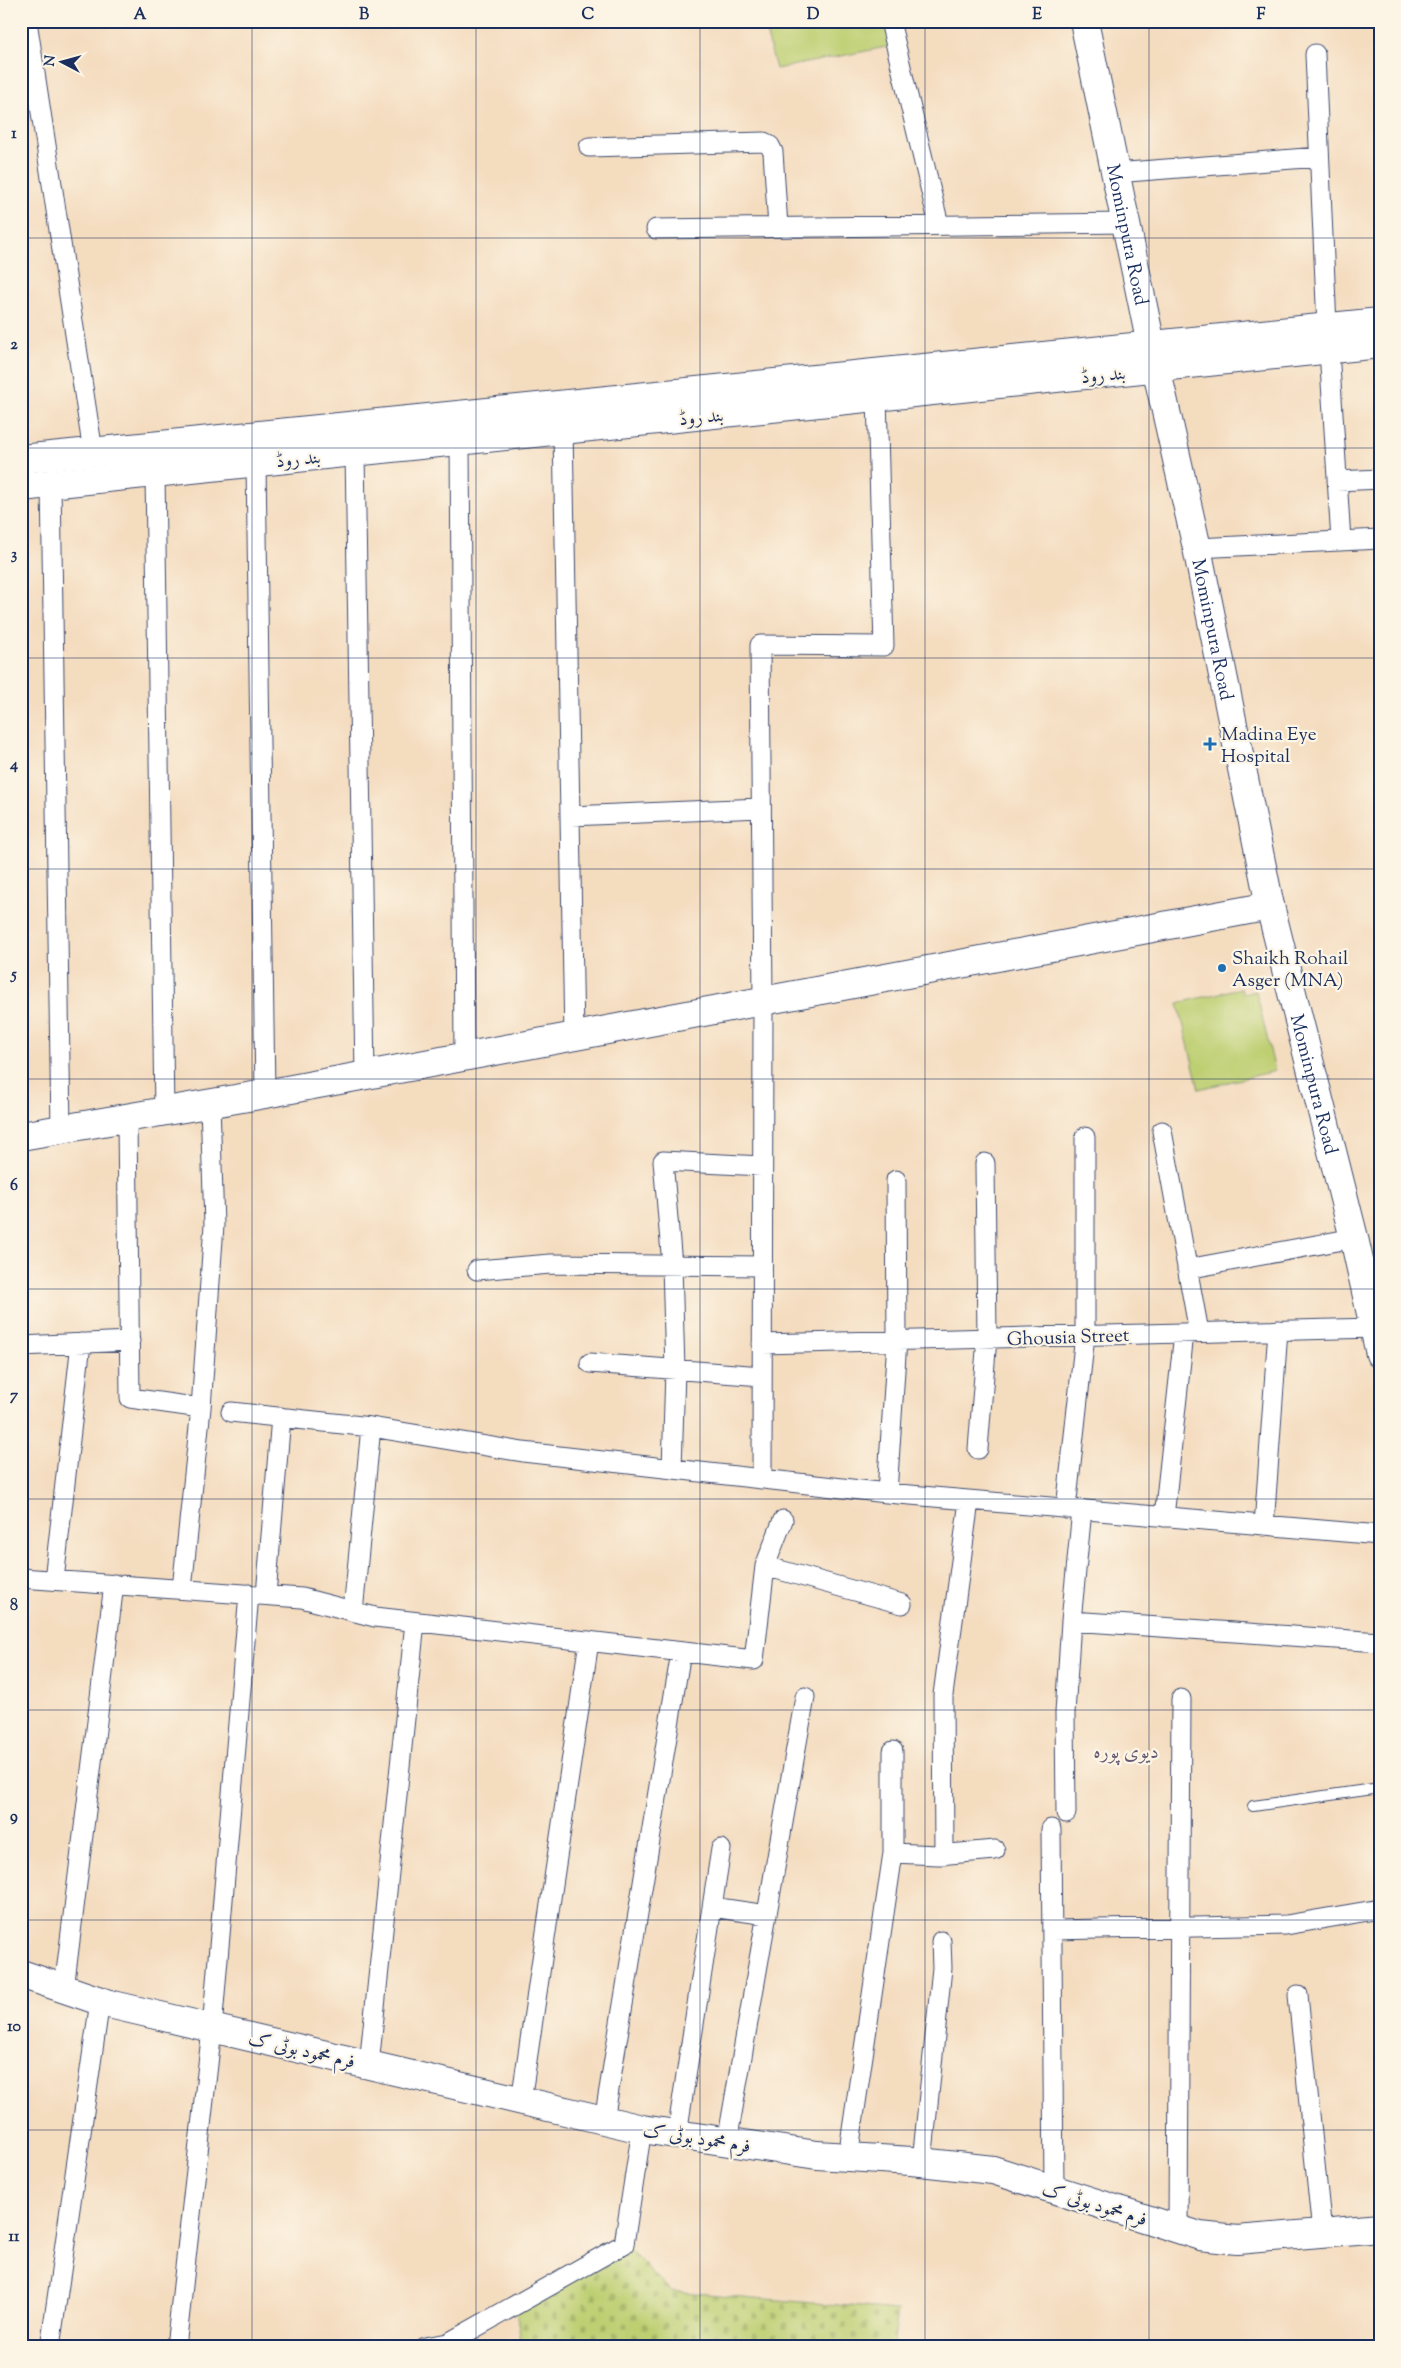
<svg xmlns="http://www.w3.org/2000/svg" width="1401" height="2368" viewBox="0 0 1401 2368" font-family="'Sorts Mill Goudy',Amiri,serif">
  <style>
    .grass { fill: #becf72; stroke: #6c7f68 }
    .cemetery { fill: url(#cemetery-stones); stroke: #6c7f68 }
    .lines { fill: none; stroke-linecap: round; stroke-linejoin: round }
    .lane-casing { stroke: #3c496d; stroke-width: 12 }
    .street-casing { stroke: #3c496d; stroke-width: 21 }
    .secondary-casing { stroke: #3c496d; stroke-width: 30 }
    .lane { stroke: #fff; stroke-width: 10 }
    .street { stroke: #fff; stroke-width: 19 }
    .secondary { stroke: #fff; stroke-width: 28 }
    .grid { fill: none; stroke: #1b2f5e; stroke-width: 1; stroke-opacity: 0.55 }
    .poi-dot { fill: #1f6fb2; stroke: #fcf5e5; stroke-width: 2 }
    .labels { text-anchor: middle; stroke-width: 4.5; stroke-linejoin: round; paint-order: stroke }
    .street-label { font-size: 19px; fill: #1b2f5e; stroke: #fcf5e5 }
    .poi-label { font-size: 19px; fill: #1b2f5e; stroke: #fcf5e5; text-anchor: start }
    .neighbourhood-label { font-size: 20px; fill: #665b73; stroke: #fcf5e5 }
    .neatline { fill: none; stroke: #1b2f5e; stroke-width: 2 }
    .grid-label { font-size: 16px; text-anchor: middle; font-weight: bold; fill: #1b2f5e }
  </style>
  <defs>
    <pattern id="cemetery-stones" width="16" height="16" patternUnits="userSpaceOnUse" patternTransform="scale(1.25)"><rect width="16" height="16" fill="#becf72"/><path d="M2 7V4a2 2 0 0 1 4 0v3zM10 15v-3a2 2 0 0 1 4 0v3z" fill="#a3b265"/></pattern>
  </defs>
  <rect width="100%" height="100%" fill="#fcf5e5"/>
  <filter id="ink" filterUnits="userSpaceOnUse"><feTurbulence type="fractalNoise" baseFrequency=".02" numOctaves="2"/><feDisplacementMap in="SourceGraphic" scale="10" xChannelSelector="R" yChannelSelector="G"/><feConvolveMatrix kernelMatrix="1 2 1 2 8 2 1 2 1" color-interpolation-filters="sRGB"/></filter>
  <filter id="wash" filterUnits="userSpaceOnUse"><feTurbulence type="fractalNoise" baseFrequency=".0096" numOctaves="4" result="noise"/><feDisplacementMap in="SourceGraphic" scale="20" xChannelSelector="R" yChannelSelector="G"/><feGaussianBlur stdDeviation="1.12" result="paint"/><feColorMatrix in="noise" values="0 0 0 0 0 0 0 0 0 0 0 0 0 0 0 0 0 1.4 0 .05"/><feComposite in="paint" operator="in"/></filter>
  <g filter="url(#wash)">
    <rect width="100%" height="100%" fill="#f4dcbf"/>
    <path class="grass" d="M763 21H890L896 45 776 69Z
      M1241 988 1243 994 1256 991 1275 1071 1199 1089 1178 1003Z"/>
    <path class="cemetery" d="M624 2244 671 2291 898 2310 893 2347H522L515 2305Z"/>
  </g>
  <g filter="url(#ink)">
    <g class="lines">
      <g class="lane-casing">
        <path id="lane" d="M1253 1806 1380 1788"/>
      </g>
      <g class="street-casing">
        <path id="street" d="M27 21 93 452
          M890 21 939 225
          M1315 54 1327 327
          M589 147 764 142 770 146 773 152 778 227
          M1115 173 1319 157
          M656 229 1126 223
          M1329 350 1341 541
          M563 430 574 1037
          M460 441 464 1057
          M355 452 365 1075
          M256 463 265 1094
          M155 473 164 1112
          M1337 481 1380 479
          M51 484 61 1130
          M1197 548 1380 539
          M570 816 761 808
          M127 1118 130 1398 201 1408 214 1225 210 1104
          M1162 1131 1199 1332
          M1187 1269 1354 1238
          M477 1270 551 1264 762 1266
          M762 1344 1374 1328
          M21 1346 130 1341
          M590 1363 762 1376
          M231 1412 371 1427 523 1452 887 1493 1380 1535
          M978 1449 987 1338 985 1163
          M672 1469 675 1370 672 1265 663 1161 762 1166
          M762 1479 763 1001 760 645 884 646 877 397
          M887 1493 897 1340 896 1180
          M1066 1509 1085 1335V1137
          M1082 1510 1071 1621 1380 1642
          M1164 1517 1184 1333
          M1264 1526 1278 1330
          M765 1566 902 1604
          M21 1578 302 1598 375 1617 754 1660 765 1566 783 1520
          M54 1580 81 1343
          M182 1589 201 1408
          M266 1595 281 1417
          M353 1612 371 1427
          M1066 1813 1065 1713 1071 1621
          M1051 1829 1054 2190
          M893 1853 938 1855 995 1850
          M944 1855 943 1695 969 1501
          M712 1907 767 1915
          M1052 1930 1286 1925 1380 1909
          M64 1989 114 1584
          M1298 1995 1322 2233
          M369 2065 415 1622
          M521 2101 589 1641
          M604 2120 681 1652
          M677 2134 721 1849
          M727 2142 805 1697
          M848 2157 893 1853V1751
          M922 2162 942 1968 941 1941
          M1178 2229 1181 1699
          M50 2347 100 2001
          M176 2347 212 2029 249 1594
          M425 2347 448 2343 624 2244 642 2129"/>
      </g>
      <g class="secondary-casing">
        <g id="secondary">
          <path id="s1" d="M1084 21 1151 345 1197 548 1270 906 1354 1238 1380 1354"/>
          <path d="M21 459 1380 322"/>
          <path d="M21 487 1380 344"/>
          <path d="M21 1136 265 1094 1270 906"/>
          <path d="M21 1974 109 2004 642 2129 817 2155 911 2161 993 2170 1200 2236 1237 2240 1380 2228"/>
        </g>
      </g>
      <use href="#lane" class="lane"/>
      <use href="#street" class="street"/>
      <use href="#secondary" class="secondary"/>
    </g>
  </g>
  <path class="grid" d="M252 21V2347M476 21V2347M700 21V2347M925 21V2347M1149 21V2347M21 238H1380M21 448H1380M21 658H1380M21 869H1380M21 1079H1380M21 1289H1380M21 1499H1380M21 1710H1380M21 1920H1380M21 2130H1380"/>
  <g class="poi-dot">
    <path d="M1207.5 736.5h5v5h5v5h-5v5h-5v-5h-5v-5h5z"/>
    <circle cx="1222" cy="968" r="5"/>
  </g>
  <g class="labels">
    <g class="street-label">
      <text dy="7" stroke="none"><textPath href="#s1" startOffset="218">Mominpura Road</textPath></text>
      <text transform="translate(1103 374) rotate(-6)" y="7">بند روڈ</text>
      <text transform="translate(701 416) rotate(-6)" y="7">بند روڈ</text>
      <text transform="translate(298 458) rotate(-6)" y="7">بند روڈ</text>
      <text dy="7" stroke="none"><textPath href="#s1" startOffset="622">Mominpura Road</textPath></text>
      <text dy="7" stroke="none"><textPath href="#s1" startOffset="1088">Mominpura Road</textPath></text>
      <text transform="translate(1068 1336) rotate(-2)" y="7">Ghousia Street</text>
      <text transform="translate(302 2049) rotate(13)" y="7">فرم محمود بوٹی ک</text>
      <text transform="translate(697 2137) rotate(9)" y="7">فرم محمود بوٹی ک</text>
      <text transform="translate(1095 2203) rotate(17)" y="7">فرم محمود بوٹی ک</text>
    </g>
    <g class="poi-label">
      <text x="1221" y="740">Madina Eye<tspan x="1221" dy="22">Hospital</tspan></text>
      <text x="1232" y="964">Shaikh Rohail<tspan x="1232" dy="22">Asger (MNA)</tspan></text>
    </g>
    <g class="neighbourhood-label">
      <text x="1126" y="1758">دیوی پورہ</text>
    </g>
  </g>
  <rect width="1401" height="2368" fill="none" stroke="#fcf5e5" stroke-width="55"/>
  <g transform="translate(62 62) rotate(276)" stroke="#fcf5e5" stroke-width="4" paint-order="stroke">
  <path d="M0-4L9 19L0 12L-9 19Z" fill="#1b2f5e"/>
  <text y="-8" font-size="14" font-weight="bold" text-anchor="middle" fill="#1b2f5e">N</text>
  </g>
  <rect x="28" y="28" width="1346" height="2312" class="neatline"/>
  <g class="grid-label">
    <text x="140" y="19">A</text>
    <text x="364" y="19">B</text>
    <text x="588" y="19">C</text>
    <text x="813" y="19">D</text>
    <text x="1037" y="19">E</text>
    <text x="1261" y="19">F</text>
    <text x="14" y="138">1</text>
    <text x="14" y="349">2</text>
    <text x="14" y="559">3</text>
    <text x="14" y="769">4</text>
    <text x="14" y="979">5</text>
    <text x="14" y="1190">6</text>
    <text x="14" y="1400">7</text>
    <text x="14" y="1610">8</text>
    <text x="14" y="1821">9</text>
    <text x="14" y="2031">10</text>
    <text x="14" y="2241">11</text>
  </g>
</svg>
